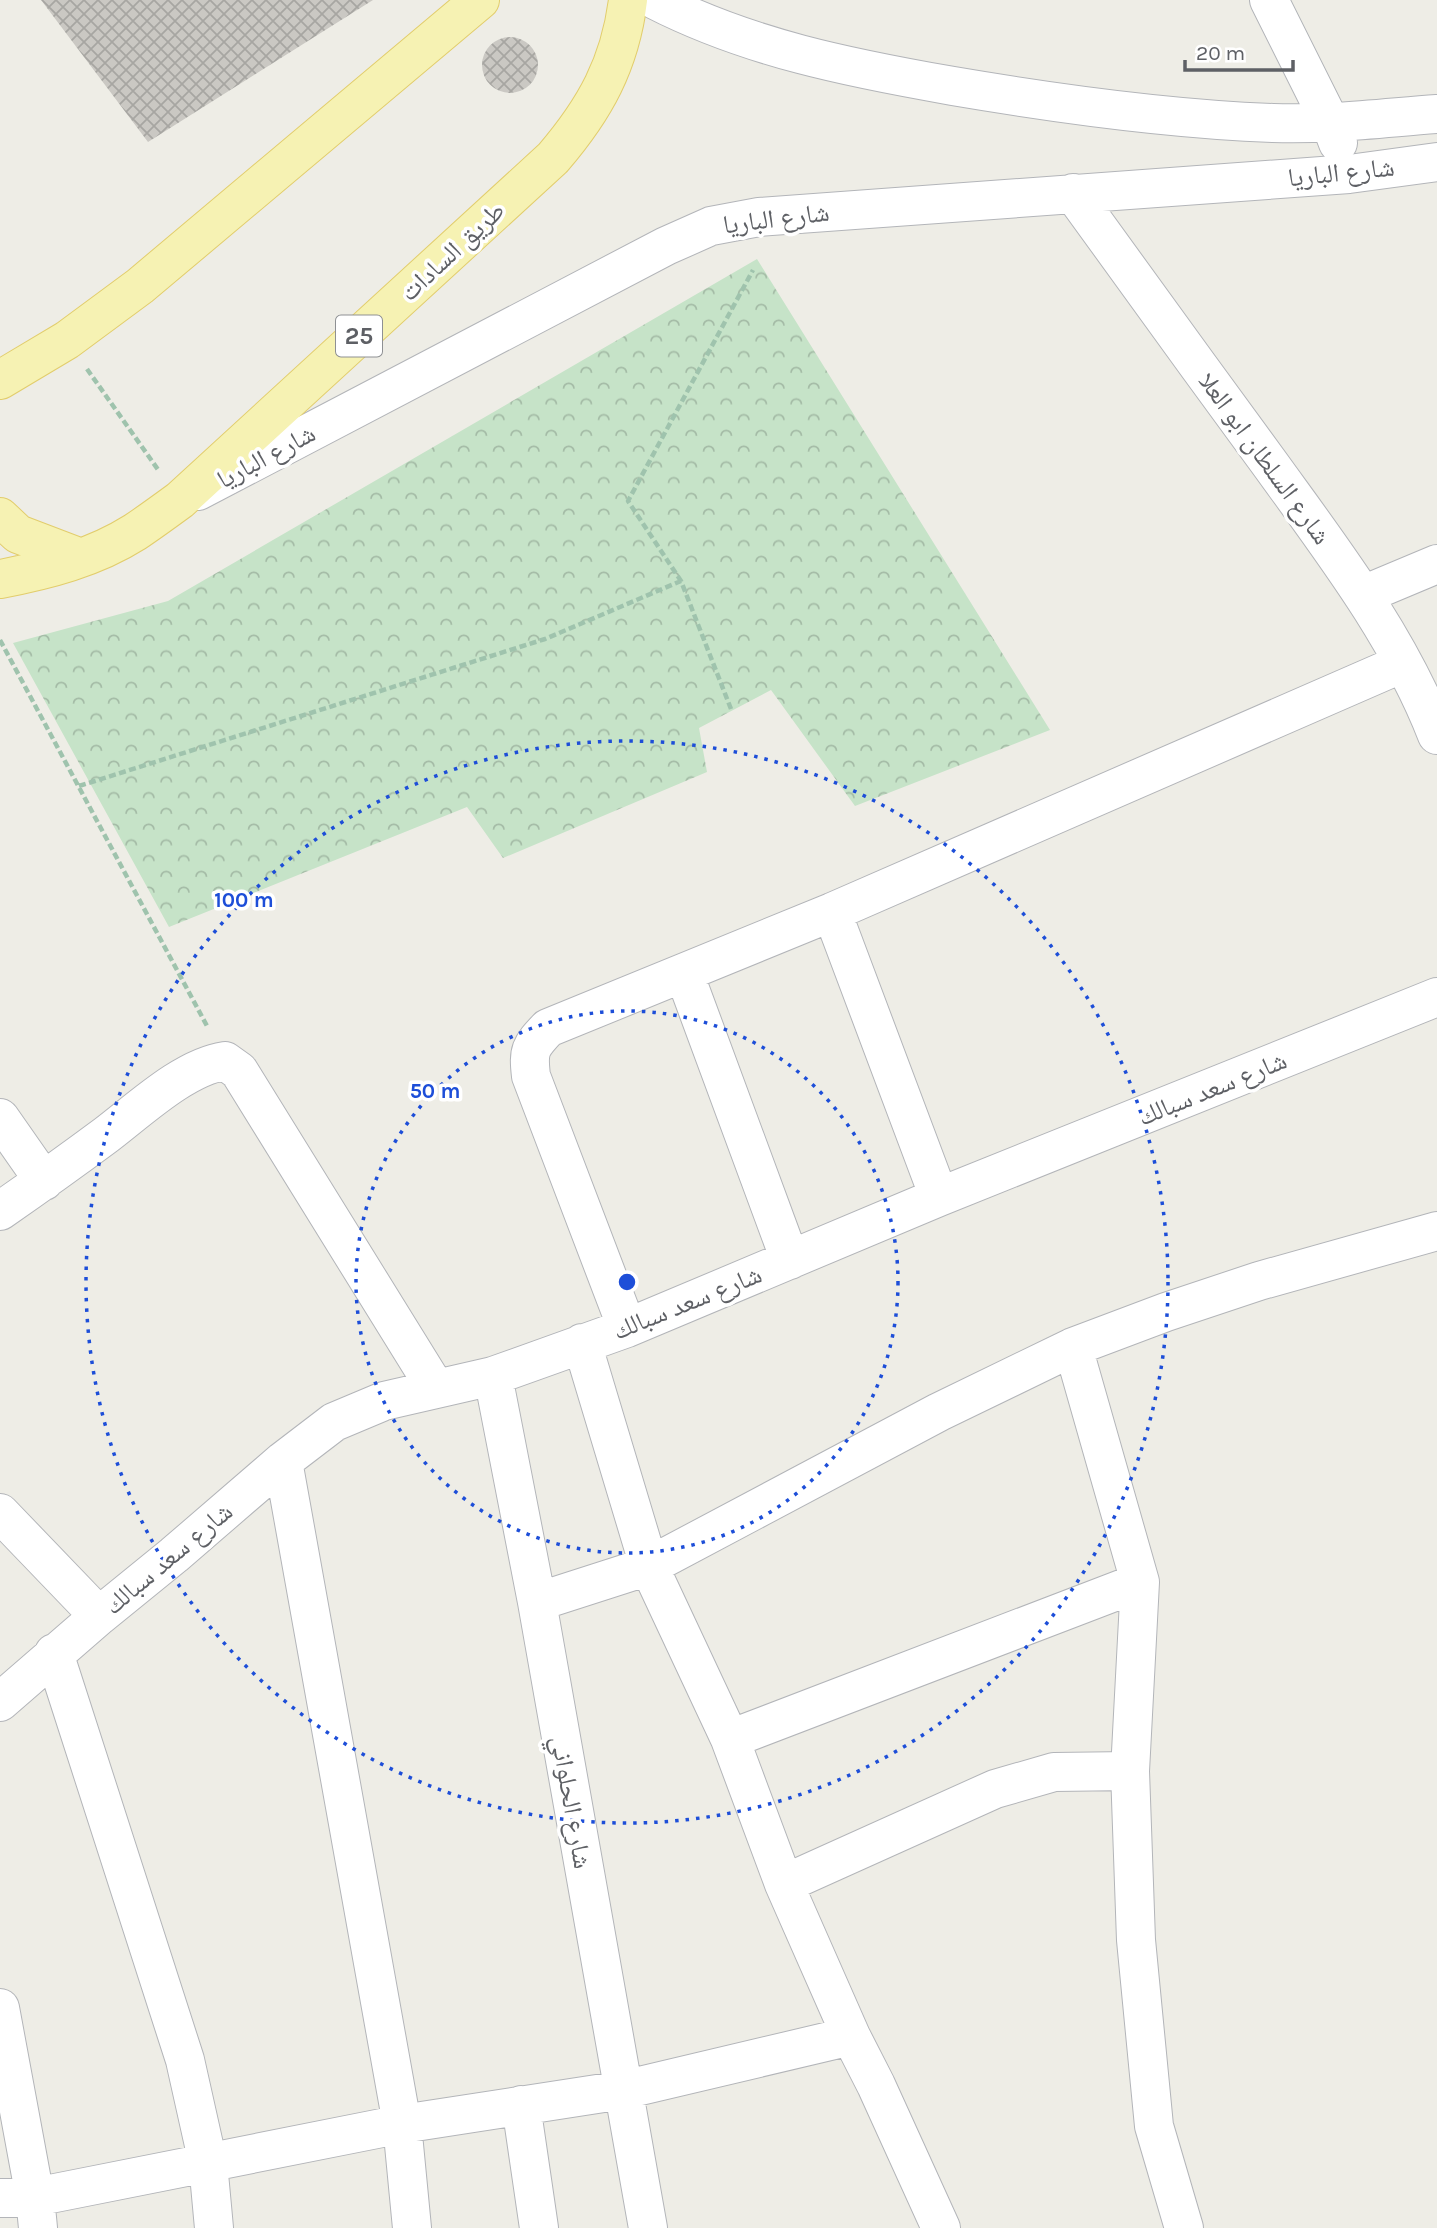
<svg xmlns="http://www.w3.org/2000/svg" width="1437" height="2228" viewBox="0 0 1437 2228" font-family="Karla,'Noto Naskh Arabic',sans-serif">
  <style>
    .park { fill: url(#park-crowns) }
    .building { fill: url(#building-cross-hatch) }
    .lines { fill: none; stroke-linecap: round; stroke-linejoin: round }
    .street-casing { stroke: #b3b5b9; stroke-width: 40 }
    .primary-casing { stroke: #e2cd6c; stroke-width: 40 }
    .path { stroke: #9fc3ad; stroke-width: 4.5; stroke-dasharray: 7 3.5; stroke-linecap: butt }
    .street { stroke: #fff; stroke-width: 38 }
    .primary { stroke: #f6f2b3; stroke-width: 38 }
    .ring { fill: none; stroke: #1d4ed8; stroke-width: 3.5; stroke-dasharray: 3.5 7 }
    .labels { text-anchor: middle; stroke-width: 7; stroke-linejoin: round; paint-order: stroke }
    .shield { fill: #fff; stroke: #8e9093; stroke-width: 2 }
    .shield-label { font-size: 24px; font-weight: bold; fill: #5e6065 }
    .street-label { font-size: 26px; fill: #5e6065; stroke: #fff }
    .centre { fill: #1d4ed8; stroke: #fff; stroke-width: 3.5 }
    .ring-label { font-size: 21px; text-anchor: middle; font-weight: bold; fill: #1d4ed8; stroke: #fff; stroke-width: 7; stroke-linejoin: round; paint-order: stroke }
  </style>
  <defs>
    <pattern id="park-crowns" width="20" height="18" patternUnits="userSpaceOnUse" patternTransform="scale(1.75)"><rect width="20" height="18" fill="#c6e3c8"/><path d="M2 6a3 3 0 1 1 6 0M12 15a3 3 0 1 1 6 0" fill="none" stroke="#a4bba6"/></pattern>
    <pattern id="building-cross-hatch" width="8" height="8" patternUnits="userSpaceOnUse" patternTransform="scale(1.75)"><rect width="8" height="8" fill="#cac8c3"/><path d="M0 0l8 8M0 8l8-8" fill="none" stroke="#a7a6a2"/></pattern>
  </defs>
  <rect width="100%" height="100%" fill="#eeede6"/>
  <path class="park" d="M757 259 1050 730 855 806 771 690 699 728 707 772 503 858 467 807 169 927 13 643 168 601Z"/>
  <path class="building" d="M41 0H373L148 142Z
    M482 65a28 28 0 1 1 56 0a28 28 0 1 1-56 0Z"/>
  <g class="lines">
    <g class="street-casing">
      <path id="street" d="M655 0C749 48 850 68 953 86 1059 104 1166 119 1273 123 1328 125 1383 118 1437 114
        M1269 0 1330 122 1338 143
        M1073 193C1138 283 1204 374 1270 464 1332 550 1398 635 1437 735
        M198 491 666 246 711 226 759 217 1349 174 1437 162
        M1363 595 1437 564
        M832 912 939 1197
        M684 973 790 1260
        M0 1118 44 1181
        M0 1211C36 1186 71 1161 106 1135 139 1110 184 1067 225 1061L239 1071 436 1389
        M627 1328 531 1076C528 1050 530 1047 548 1028L832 912 1403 663
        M582 1343 649 1566 730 1739 784 1884 851 2036 876 2085 941 2228
        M1073 1347 1140 1582 1130 1771 1136 1940 1154 2126 1184 2228
        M493 1376 537 1602 648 2228
        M283 1461 402 2124 412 2228
        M0 1513 99 1616
        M537 1602 649 1566 939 1412 1073 1347 1166 1312 1259 1281 1437 1231
        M54 1653 185 2060 208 2163 214 2228
        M0 1702 99 1616 174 1555 283 1461 334 1422 384 1401 493 1376 627 1328 939 1197 1437 997
        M730 1739 1140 1582
        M784 1884 995 1789 1054 1772 1130 1771
        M0 2008 35 2197 38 2228
        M521 2105 539 2228
        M0 2198 35 2197 402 2124 623 2090 851 2036"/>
    </g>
    <g class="primary-casing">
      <path id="primary" d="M0 380 67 340 140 286 480 0
        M0 517 18 534 81 558
        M0 579C47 570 94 558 135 532 150 522 165 511 180 500L553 158C595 109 620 64 628 0"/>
    </g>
    <path class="path" d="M87 369 159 471
      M0 640 207 1026
      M731 709 681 581 628 501 753 270
      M79 786 545 639 681 581"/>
    <use href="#street" class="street"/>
    <use href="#primary" class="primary"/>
  </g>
  <g class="ring">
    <circle cx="627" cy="1282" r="271"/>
    <circle cx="627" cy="1282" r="541"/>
  </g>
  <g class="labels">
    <rect class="shield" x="336" y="315.5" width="46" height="41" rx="5"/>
    <g class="shield-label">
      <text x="359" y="344">25</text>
    </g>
    <g class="street-label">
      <text transform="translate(1341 172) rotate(-6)" y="9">شارع الباريا</text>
      <text transform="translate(776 218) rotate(-7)" y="9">شارع الباريا</text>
      <text transform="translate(452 251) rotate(-43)" y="9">طريق السادات</text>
      <text transform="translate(266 456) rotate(-28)" y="9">شارع الباريا</text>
      <text transform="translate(1265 458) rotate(54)" y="9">شارع السلطان ابو العلا</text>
      <text transform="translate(1212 1088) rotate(-22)" y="9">شارع سعد سبالك</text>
      <text transform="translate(687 1302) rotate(-22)" y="9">شارع سعد سبالك</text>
      <text transform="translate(168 1558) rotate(-40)" y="9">شارع سعد سبالك</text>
      <text transform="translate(572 1802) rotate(80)" y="9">شارع الحلواني</text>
    </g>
  </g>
  <circle cx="627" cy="1282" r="10" class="centre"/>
  <g class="ring-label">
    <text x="244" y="907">100 m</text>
    <text x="435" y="1098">50 m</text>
  </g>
  <path d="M1185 60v10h108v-10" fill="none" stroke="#5e6065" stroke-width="3.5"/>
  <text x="1196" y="60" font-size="21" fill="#5e6065" stroke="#ffffff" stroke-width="5" paint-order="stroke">20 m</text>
</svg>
